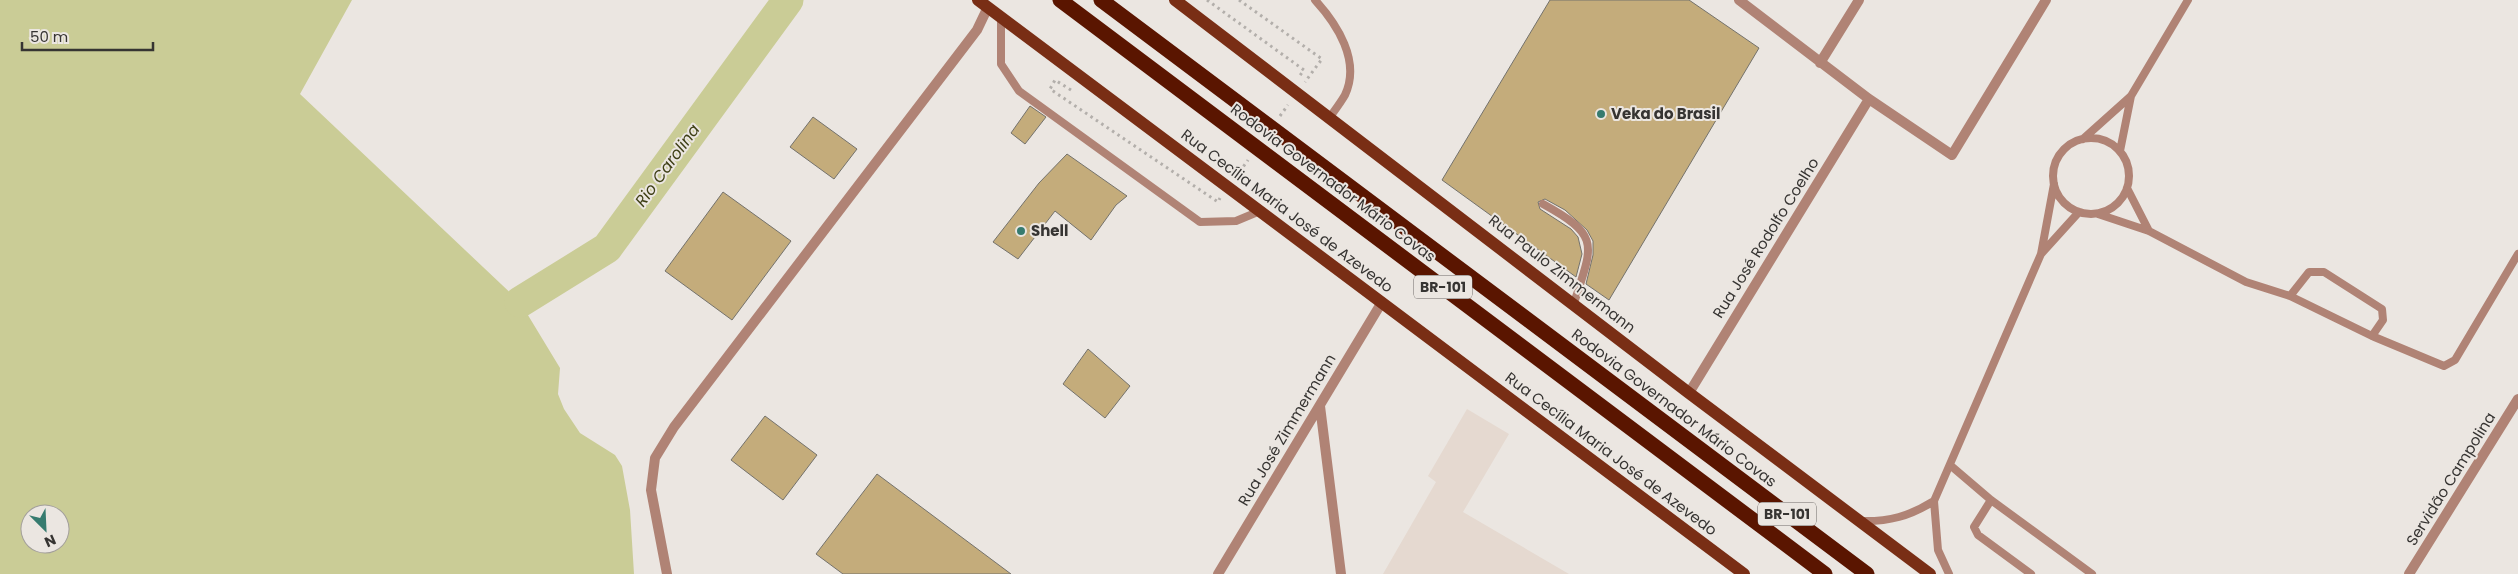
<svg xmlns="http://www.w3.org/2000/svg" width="2518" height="574" viewBox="0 0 2518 574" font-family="Poppins,sans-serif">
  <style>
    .built { fill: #e5d9d0 }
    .water { fill: #cacc96; fill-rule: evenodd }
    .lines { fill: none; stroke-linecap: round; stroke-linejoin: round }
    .river { stroke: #cacc96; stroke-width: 31 }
    .building { fill: #c4ac7b; stroke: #74726c }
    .path { stroke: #b3afab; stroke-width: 3; stroke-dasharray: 2.5 4; stroke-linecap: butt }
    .service { stroke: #b08375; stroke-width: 8 }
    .minor { stroke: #b08375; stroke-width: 10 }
    .primary { stroke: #792e15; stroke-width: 12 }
    .motorway { stroke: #5a1500; stroke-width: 15 }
    .poi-dot { fill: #367b6f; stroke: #ebe6e1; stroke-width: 2 }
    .labels { text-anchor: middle; stroke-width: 4; stroke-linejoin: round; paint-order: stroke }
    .shield { fill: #ebe6e1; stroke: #6c6966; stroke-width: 1 }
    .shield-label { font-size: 14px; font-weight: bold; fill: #363432 }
    .poi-label { font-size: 15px; font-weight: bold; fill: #363432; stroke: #ebe6e1; text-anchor: start }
    .street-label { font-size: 15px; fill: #363432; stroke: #ebe6e1 }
    .water-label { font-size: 16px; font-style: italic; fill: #3e3f15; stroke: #ebe6e1 }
  </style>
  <rect width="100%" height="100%" fill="#ebe6e1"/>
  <path class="built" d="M1467 409 1509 434 1463 512 1569 574H1383L1436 482 1428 476Z"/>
  <path class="water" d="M0 0H352L300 94 520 302 560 368 558 394 564 409 580 433 615 455 622 466 630 510 634 574H0ZM30 514H60V544H30Z"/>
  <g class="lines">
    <path class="river" d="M520 302 607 248 788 0"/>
  </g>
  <path class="building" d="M1550 0H1689L1759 48 1609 300 1586 284 1593 255V241L1587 230 1565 210 1545 199 1538 202 1540 209 1571 229 1578 237 1582 254 1576 277 1442 180Z
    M1030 106 1046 117 1025 144 1011 133Z
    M813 117 857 149 834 179 790 147Z
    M1067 154 1127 196 1116 205 1091 240 1055 211 1018 259 993 242 1039 183Z
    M723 192 791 241 732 320 665 271Z
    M1088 349 1130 386 1105 418 1063 384Z
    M765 416 817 455 783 500 731 460Z
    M877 474 1011 574H843L816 554Z"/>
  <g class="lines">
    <path class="path" d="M1207 0 1304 70 1298 78
      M1239 0 1322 59 1305 82
      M1071 90 1055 80 1050 89 1218 202 1220 198
      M1280 116 1288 105
      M1236 177 1248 160"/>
    <path class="service" d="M1315 0C1337 24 1361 61 1345 95 1341 102 1335 110 1330 117
      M1001 17V64L1019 91 1200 222 1236 221 1260 211
      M2053 176a38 38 0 1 1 76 0a38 38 0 1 1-76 0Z
      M2083 139 2131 96 2188 0
      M2120 151 2131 96
      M2127 188 2149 231
      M1543 204C1601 236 1593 244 1574 303
      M2098 214 2149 231 2246 282 2290 296 2372 336 2444 366 2455 360 2518 254
      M2041 254 2079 212
      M2290 296 2309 272H2324L2382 309 2383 320 2372 336
      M1950 465 1991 500
      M1860 521C1889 522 1910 516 1934 501
      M1949 574 1938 550 1934 501 2041 254 2054 184
      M2031 574 1978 535 1974 527 1991 500 2092 574"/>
    <path class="minor" d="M1739 0 1869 99 1952 155 2046 0
      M1820 63 1859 0
      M1689 393 1869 99
      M1320 406 1341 574
      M667 574 651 490 655 458 674 427 977 30 988 7
      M1218 574 1382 302
      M2409 574 2518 399"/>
    <path class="primary" d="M978 0 1744 574
      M1175 0 1689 393 1930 574"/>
    <path class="motorway" d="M1060 0 1825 574
      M1101 0 1867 574"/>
  </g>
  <g class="poi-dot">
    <circle cx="1601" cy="114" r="5"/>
    <circle cx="1021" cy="231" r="5"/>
  </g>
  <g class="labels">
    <g class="shield">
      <rect x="1414" y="275.5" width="58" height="23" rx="4"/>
      <rect x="1758" y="502.5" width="58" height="23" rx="4"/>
    </g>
    <g class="shield-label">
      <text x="1443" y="292">BR-101</text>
      <text x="1787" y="519">BR-101</text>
    </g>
    <g class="poi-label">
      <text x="1611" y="119">Veka do Brasil</text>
      <text x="1031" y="236">Shell</text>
    </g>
    <g class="street-label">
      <text transform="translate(1333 183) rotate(37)" y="5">Rodovia Governador Mário Covas</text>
      <text transform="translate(1287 211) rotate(37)" y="5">Rua Cecília Maria José de Azevedo</text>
      <text transform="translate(1766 238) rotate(-58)" y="5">Rua José Rodolfo Coelho</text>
      <text transform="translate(1562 274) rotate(38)" y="5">Rua Paulo Zimmermann</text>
      <text transform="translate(1674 408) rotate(37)" y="5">Rodovia Governador Mário Covas</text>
      <text transform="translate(1287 430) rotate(-59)" y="5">Rua José Zimmermann</text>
      <text transform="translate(1611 454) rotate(37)" y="5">Rua Cecília Maria José de Azevedo</text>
      <text transform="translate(2451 479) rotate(-58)" y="5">Servidão Campolina</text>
    </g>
    <g class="water-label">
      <text transform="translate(667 165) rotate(-54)" y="6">Rio Carolina</text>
    </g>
  </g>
  <g transform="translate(45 529) rotate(156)"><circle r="24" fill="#ebe6e1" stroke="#a39f9b"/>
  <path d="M0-4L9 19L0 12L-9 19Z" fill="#367b6f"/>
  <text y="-8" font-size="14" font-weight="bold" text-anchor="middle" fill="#363432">N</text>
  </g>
  <path d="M22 42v8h131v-8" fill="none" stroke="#363432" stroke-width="2.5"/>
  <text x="30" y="42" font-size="15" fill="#363432" stroke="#ebe6e1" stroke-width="4" paint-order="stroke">50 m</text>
</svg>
